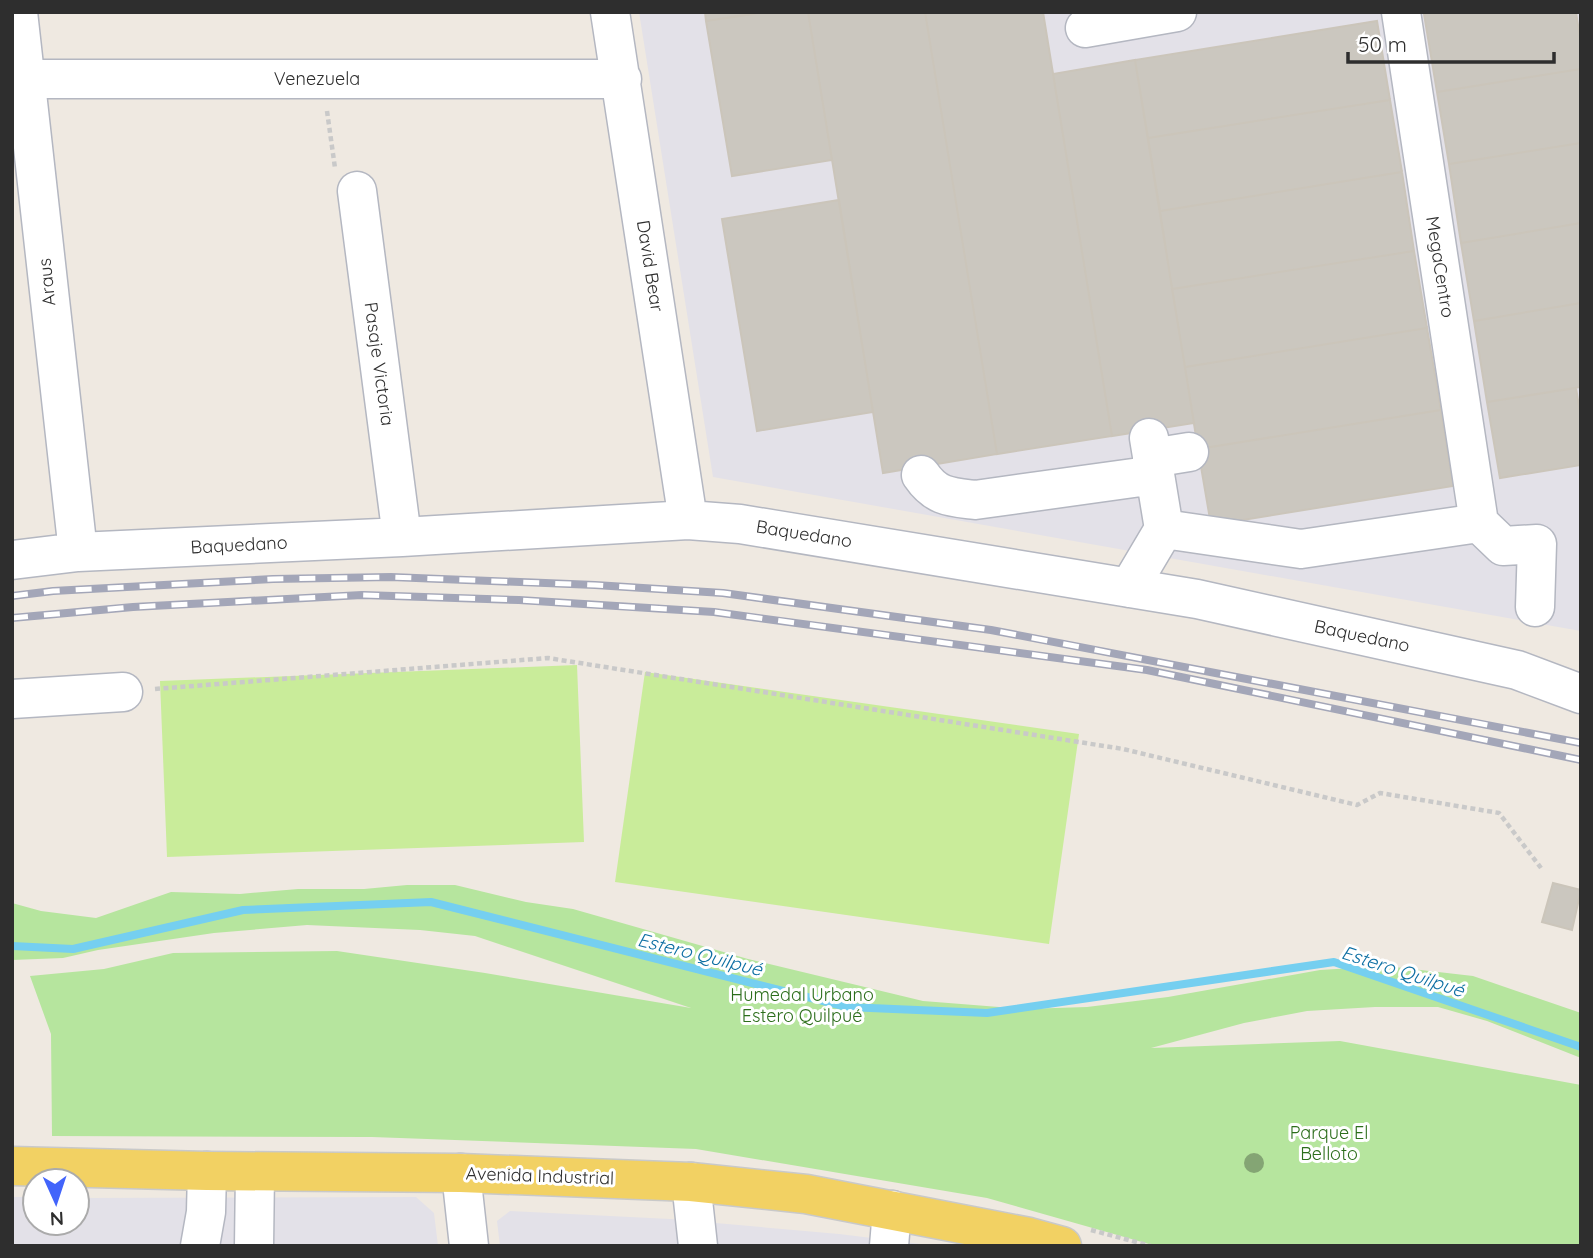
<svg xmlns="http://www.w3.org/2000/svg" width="1593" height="1258" viewBox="0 0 1593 1258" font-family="Quicksand,sans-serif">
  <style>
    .industrial { fill: #e3e1e8 }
    .green { fill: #b6e59e }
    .pitch { fill: #c9ec9a }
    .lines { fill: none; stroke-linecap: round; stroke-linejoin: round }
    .stream { stroke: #75cff0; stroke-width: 8 }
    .building { fill: #cbc7bf; stroke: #cbc5ba; stroke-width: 2 }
    .minor-casing { stroke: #b4b7c1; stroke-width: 41 }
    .major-casing { stroke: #c9c9c9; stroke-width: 41 }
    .path { stroke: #c9c9c9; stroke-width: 4.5; stroke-dasharray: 5 3.5; stroke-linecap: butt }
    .minor { stroke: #fff; stroke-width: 38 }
    .major { stroke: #f2d163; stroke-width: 38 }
    .rail-casing { stroke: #a3a6b8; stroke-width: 8 }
    .rail { stroke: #fff; stroke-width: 5; stroke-dasharray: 16; stroke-linecap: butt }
    .tree { fill: #84a574 }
    .labels { text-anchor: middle; stroke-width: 6; stroke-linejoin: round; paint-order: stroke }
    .street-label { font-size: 18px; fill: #2e2e2e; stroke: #fff }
    .park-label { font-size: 18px; fill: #2c6e1b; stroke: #fff }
    .water-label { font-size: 19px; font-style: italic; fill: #0d6fa3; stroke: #fff }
  </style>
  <rect width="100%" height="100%" fill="#efe9e1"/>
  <path class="industrial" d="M639 12H1581V631L713 477Z
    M12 1197H35V1223H77V1198L416 1197 434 1213 438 1246H12Z
    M510 1211 670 1219 839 1234 937 1246H500L497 1221Z"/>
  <path class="green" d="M407 885H455L526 902 573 909 748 959 923 1001 1024 1009 1087 1007 1168 997 1320 970 1386 966 1473 976 1581 1013V1058L1487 1021 1438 1007H1375L1307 1011 1244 1023 1151 1048 1340 1041 1581 1085V1246H1156L987 1198 696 1149 372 1137 52 1136 51 1034 30 976 104 969 173 953 337 951 485 973 691 1008 475 936 420 930 307 925 214 933 98 950 63 958 12 960V903L41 911 96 918 171 892 240 894 298 889H364Z"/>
  <path class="pitch" d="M577 665 584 842 167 857 160 681Z
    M645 672 1079 734 1049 944 615 882Z"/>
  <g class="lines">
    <path class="stream" d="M12 946 73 949 243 910 431 902 847 1007 987 1013 1334 962 1581 1047"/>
  </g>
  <path class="building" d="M705 12H754V14L706 21Z
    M763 12H808L832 160 732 176 706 21Z
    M808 12H925L997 454 883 473Z
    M925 12H1043L1112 436 997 454Z
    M1432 12H1576L1581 44V69L1437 92 1424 14Z
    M1377 21 1390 100 1148 138 1135 60Z
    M1135 60 1194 423 1112 436 1053 74Z
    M1581 69V143L1449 164 1437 92Z
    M1390 100 1402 172 1160 211 1148 138Z
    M1581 143V223L1461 243 1449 164Z
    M1402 172 1414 251 1172 289 1160 211Z
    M839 200 873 412 757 431 722 219Z
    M1581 223V303L1474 321 1461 243Z
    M1414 251 1427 328 1185 367 1172 289Z
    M1581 303V387L1487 402 1474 321Z
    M1427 328 1441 410 1198 449 1185 367Z
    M1576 388 1581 418V465L1500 478 1487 402Z
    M1441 410 1453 486 1211 525 1198 449Z
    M1553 883 1581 890 1572 930 1542 922Z"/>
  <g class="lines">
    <g class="minor-casing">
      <path id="minor" d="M18 12 78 552
        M610 12 688 520
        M1085 28 1177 12
        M12 79H622
        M357 191 402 537
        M1149 438 1164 529 1301 549 1479 523 1401 12
        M1152 458 1189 452
        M921 475C936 497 950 497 975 500L1155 475
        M1479 523 1503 546 1537 544 1535 607
        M12 560 78 552 402 537 688 520 740 524 1197 599 1517 670 1581 694
        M1129 588 1164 529
        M12 699 123 692
        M461 1173 469 1246
        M691 1182 698 1246
        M200 1246 206 1212 207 1171
        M254 1246 255 1172
        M889 1246 892 1210"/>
    </g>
    <g class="major-casing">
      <path id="major" d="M12 1166 207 1171 461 1173 691 1182 806 1194 1029 1237 1062 1246"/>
    </g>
    <path class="path" d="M327 111 335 168
      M155 689 548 658 1123 749 1357 805 1380 793 1499 813 1541 868
      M1091 1230 1151 1246"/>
    <use href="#minor" class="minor"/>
    <use href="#major" class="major"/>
    <g class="rail-casing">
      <path id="rail" d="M12 596 53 591 273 579 391 577 595 585 723 593 991 630 1581 743
        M12 618 133 607 362 595 519 600 714 612 1147 670 1581 760"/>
    </g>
    <use href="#rail" class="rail"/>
  </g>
  <circle class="tree" cx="1254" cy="1163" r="10"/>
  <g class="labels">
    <g class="street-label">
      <text x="317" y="85">Venezuela</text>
      <text transform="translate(650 266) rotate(81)" y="6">David Bear</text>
      <text transform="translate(1440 267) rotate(81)" y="6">MegaCentro</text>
      <text transform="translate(47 282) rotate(-96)" y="6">Araus</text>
      <text transform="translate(379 364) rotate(82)" y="6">Pasaje Victoria</text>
      <text transform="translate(804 534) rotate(9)" y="6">Baquedano</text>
      <text transform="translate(239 545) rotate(-3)" y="6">Baquedano</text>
      <text transform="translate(1362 636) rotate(12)" y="6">Baquedano</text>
      <text transform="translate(540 1176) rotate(2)" y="6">Avenida Industrial</text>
    </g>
    <g class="park-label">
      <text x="802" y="1001">Humedal Urbano<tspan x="802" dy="21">Estero Quilpué</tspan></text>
      <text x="1329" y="1139">Parque El<tspan x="1329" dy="21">Belloto</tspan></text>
    </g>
    <g class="water-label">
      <text transform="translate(700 954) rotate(14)" y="7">Estero Quilpué</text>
      <text transform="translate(1403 971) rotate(18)" y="7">Estero Quilpué</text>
    </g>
  </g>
  <rect width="1593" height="1258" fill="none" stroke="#2e2e2e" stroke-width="28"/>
  <g transform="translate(56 1202) rotate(177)"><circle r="33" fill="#ffffff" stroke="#ababab" stroke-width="2"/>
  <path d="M0-5L12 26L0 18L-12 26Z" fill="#4264fb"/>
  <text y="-10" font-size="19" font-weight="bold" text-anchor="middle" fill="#2e2e2e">N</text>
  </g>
  <path d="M1348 52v10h206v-10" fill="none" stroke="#2e2e2e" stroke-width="3.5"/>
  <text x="1358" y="52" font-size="21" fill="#2e2e2e" stroke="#ffffff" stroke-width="5" paint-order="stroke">50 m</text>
</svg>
